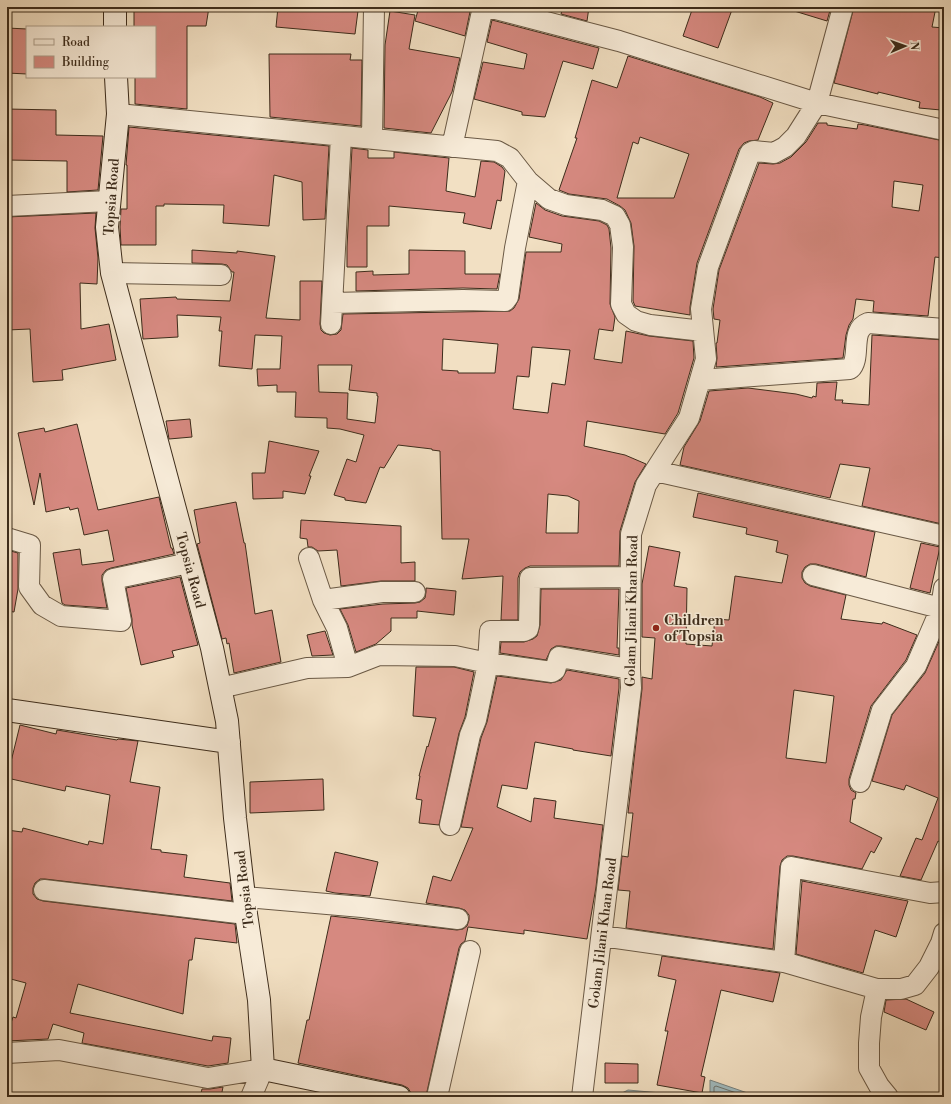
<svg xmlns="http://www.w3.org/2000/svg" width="951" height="1104" viewBox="0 0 951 1104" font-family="'Libre Bodoni',serif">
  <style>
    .water { fill: #a0babe; stroke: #78817d }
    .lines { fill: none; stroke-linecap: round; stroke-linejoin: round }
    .shore { stroke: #6e736c; stroke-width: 1 }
    .building { fill: #d68980; stroke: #3d2c1b; fill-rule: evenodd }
    .street-casing { stroke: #6a5945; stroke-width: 22 }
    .secondary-casing { stroke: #3d2c1b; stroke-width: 24 }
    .street { stroke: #f7ebd8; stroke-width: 20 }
    .secondary { stroke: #f7ebd8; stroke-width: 22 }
    .poi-dot { fill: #8f2418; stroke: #f7ebd8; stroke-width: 1.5 }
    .labels { text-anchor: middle; stroke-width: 3; stroke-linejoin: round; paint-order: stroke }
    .street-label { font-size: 14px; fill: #3d2c1b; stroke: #f7ebd8 }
    .poi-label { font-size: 14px; font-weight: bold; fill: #3d2c1b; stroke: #f7ebd8; text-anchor: start }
  </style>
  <rect width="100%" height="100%" fill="#f2e0c3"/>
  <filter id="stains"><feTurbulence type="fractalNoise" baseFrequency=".005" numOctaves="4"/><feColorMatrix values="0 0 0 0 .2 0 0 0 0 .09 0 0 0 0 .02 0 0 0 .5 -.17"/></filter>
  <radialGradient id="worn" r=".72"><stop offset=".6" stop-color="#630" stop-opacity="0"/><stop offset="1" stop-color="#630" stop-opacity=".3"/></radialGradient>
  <path class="water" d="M710 1080 759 1097H617L618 1095 628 1090 704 1097 710 1093Z"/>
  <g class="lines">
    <path class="shore" d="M711 1097 714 1094V1087L716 1086 748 1097"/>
  </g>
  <path class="building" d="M134 7H209L206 26H187V109L135 104V77H155V27H134Z
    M278 7H335L358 11 355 34 276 27Z
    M419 7H471L465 36 415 21Z
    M563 7H589L587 21 561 14Z
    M693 7H733L718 48 683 36Z
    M792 7H831L827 21 791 10Z
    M854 7H936L932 27 944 28V96L941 110 919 108 920 102 878 92V94L834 83Z
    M390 11 415 15 409 49 460 58 452 92 431 133 384 128 385 45Z
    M492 20 599 48 593 69 563 61 545 117 522 115V112L474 99 483 62 524 69 527 54 487 42Z
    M7 28 27 29V74L7 73Z
    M269 54H351L350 60H362L361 126 270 117Z
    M628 56 760 97 773 103 758 140 749 141 744 143 739 149 697 263 690 307V315L635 306 633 301 634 246 631 223 625 210 620 206 607 199 569 194 559 190 577 138H575L592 80 617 88ZM640 137 689 154 674 198H617L633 142 638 144Z
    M7 109 56 110V135L103 136 98 190 67 192V161L7 160Z
    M818 123H827V125L857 129 858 124 865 125 944 141V258L935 257 928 316 873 312 874 301 856 299 853 319 849 325 846 335 843 358 716 367 717 358 716 343H717L720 320 714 319 713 309 719 270 759 163 773 164 780 163 791 157 806 142ZM894 181 923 185 919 211 892 207Z
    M129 127 329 146 325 219 303 220 302 182 274 175 269 226 223 223 224 205 164 204V206H156V245H121L120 227 121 209H127V165H126Z
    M352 148 368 150V158H394V152L449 158 446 191 475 197 481 161 494 162 502 167 505 171 501 201 497 200 491 229 463 223 465 213 389 206V226H367V267H347V247Z
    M536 203 545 210 562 216 599 221 607 225 609 229 611 248 610 304 615 317 613 331 599 329 594 359 622 363 626 331 649 336 693 341 694 358 678 413 665 434 587 421 584 446 625 455 646 464 635 482 620 531 619 566H530L525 568 520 572 518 578V620H501L503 576 462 579 469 539H442L440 451 432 450V449L398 445 384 468 380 467 366 503 345 500V498L334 495 347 459 356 462 364 435 340 429 327 428V418L295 417 296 392H277V385L258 386 257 369H280L282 336 255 335 252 369 219 366 222 331H219L221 317 177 315 178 337 143 339 140 299 176 297 177 299 230 301 234 272H232L227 265 222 264 192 263V250L237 253V251L275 256 266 318 300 320V281H322L320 324 321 330 324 333 330 335 337 334 341 330 343 314 510 311 514 308 519 299 526 252H561L562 244 529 237ZM443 339 498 344 495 373H458V371L442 370ZM532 347 570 350 565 385 552 383 548 413 513 409 517 376 529 377ZM318 365H352L349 390 377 393V396H378L375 423 347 419 348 393 319 392ZM548 494 568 496 579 501 578 533H546Z
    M96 213 95 228 98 258 97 284 80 283 81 329 109 324 116 360 62 370 63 380 33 382 30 329 7 330V217Z
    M409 250 465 251V274H500L497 289 463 288 356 291V272L373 271V275L409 274Z
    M872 335 944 340V515L942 524 862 506 870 468 840 464 830 498 680 465 684 447 700 421 709 391 748 388 796 394 812 398 813 396 816 397 817 383 837 382 835 400H843L842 403 869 405Z
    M190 419 192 437 169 439 166 421Z
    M77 424 98 510 159 497 171 548H172L174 554 111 568 106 570 102 575V581L107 608 65 605 62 603 53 553 80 549 82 565 114 561 108 530 84 535 78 508 70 510 69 507 46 512 40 473 34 505 18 433 44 428 45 432Z
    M269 441 319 451 309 476H311L305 494 283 491V498L253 499 252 473H265Z
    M698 493 875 532 866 577 816 564H810L805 567 802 572V578L805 583 810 586 846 595 841 619 882 624 883 622 917 635 906 660 871 706 849 779V785L851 790 856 793 855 799H853L850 822 882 838 874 853 871 851 862 869 793 856H787L782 860 780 866 773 949 626 928 630 891 618 890 622 856 628 857 633 813H628L642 689V677L652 679 655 638 642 637V584L649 546 680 552 674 586 687 588 686 644 712 646 715 619 729 620 735 576 782 583 788 555 776 552 778 541 746 534 747 528 693 517ZM794 690 834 696 826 763 786 758Z
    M236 502 244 543H245L255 614 272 610 281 662 234 673 229 643 227 644 226 638 222 639 197 544 200 543 194 510Z
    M301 520 401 526V563L415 562V581H381L341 586 337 550 318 551 312 547H308L307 539 300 538Z
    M921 543 940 547 930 593 910 588Z
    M7 550 18 553V589L14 612 7 611Z
    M180 577 198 645 172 651 174 657 141 665 132 625V619L126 588Z
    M426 588 456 591 454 615 417 611V618H391V631L376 644 356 652 348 625 340 609 383 604 415 603 420 602 425 598 426 592Z
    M541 589H619L617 648H619V655L561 646H556L551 649 546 660 500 653 501 642H524L533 639 537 636 540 625Z
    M944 630V844L938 841 921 880 900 876 916 838 922 840 938 798 906 785 904 790 872 781 892 715 925 673Z
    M325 631 333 655 312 656 307 635Z
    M416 667H454L474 672 465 717 459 733 439 825 419 823 422 800 416 799 420 776H419L427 746 428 747 436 718 413 716Z
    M567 670 619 679V688L611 756 573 750V749L535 742 527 789 502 785 497 807 531 822 534 798 556 801 554 818 603 825 596 887 587 939 524 930V934L468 927 465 941 461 944 459 948 426 1096 411 1093 408 1088 402 1085 298 1063 307 1020H309L331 916 457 930 463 929 467 926 469 920V915L465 910 459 908 426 903 433 876 451 881 473 828 461 827 481 738 487 722 497 676 551 683 561 680Z
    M20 725 56 734 57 730 117 740 118 739 138 741 130 782 160 787 151 849 161 850V852L187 855 184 877 230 883 232 901 45 879H40L35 883 33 888V894L37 899 43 901 235 924 237 943 195 938 192 960H189L183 1014 78 984 70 1013 212 1041 213 1036 231 1038 228 1063 208 1066 82 1043 84 1033 53 1024 48 1039 7 1041V1035L13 1017 16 1018 26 983 7 978V830L22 832 23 828 88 845 89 841 103 844 110 795 66 786 65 791 7 778Z
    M323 779 324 810 250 813V782Z
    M335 852 378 862 370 896 335 893 326 891Z
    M802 881 908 901 896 937 875 930 863 973 796 954Z
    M662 956 780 973 773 1002 721 990 701 1076 705 1077 702 1093 657 1085 668 1031H665L676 980 658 976Z
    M906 999 934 1012 926 1030 884 1012 886 1000Z
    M605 1063 638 1064V1083H605Z
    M223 1087 221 1097H200L202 1089H210Z"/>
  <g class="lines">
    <g class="street-casing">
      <path id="street" d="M488 7 619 41 817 103 944 130
        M118 114 497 151 510 158 528 181 549 199 566 205 602 210 615 216 620 225 623 247 621 304 626 314 636 321 650 325 703 331
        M372 139 374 7
        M452 147 483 7
        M7 206 109 201
        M112 273 221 275
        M332 303 463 300 505 301 508 297 515 248 528 181
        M331 324 341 136
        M700 380 850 369C862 358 849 330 868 323L944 329
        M655 471 944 536
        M7 538 30 545 29 587 42 605 61 616 121 621 113 579 189 563
        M309 558 323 600 337 628 348 667
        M813 575 944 609
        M323 600 382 592H415
        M220 688 307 668 348 667 379 655 455 656 488 663 552 672 555 670 559 657 630 669
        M860 782 882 710 916 666 941 608 944 588
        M450 825 470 735 476 720 488 663 490 631H524L528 629 529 625 530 578 630 577
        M44 890 246 914
        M245 897 362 907 458 919
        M602 936 784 962 791 867 930 893 944 892
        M784 962 877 989H901L915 985 929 967 941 943 944 933
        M877 989 871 1017 869 1043V1068L879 1086 888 1097
        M7 1053 59 1050 208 1078 263 1069
        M251 1097 263 1069
        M437 1097 470 951
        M582 1097 631 688 630 669 631 534 646 485 689 418 706 359 701 309 708 267 750 153 754 151 774 153 785 147 796 136 817 103 843 7"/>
    </g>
    <g class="secondary-casing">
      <path id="secondary" d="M115 7V27
        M116 77 118 114 107 227 112 273 212 648 227 721 235 818 246 914 259 1000 263 1069 399 1097
        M7 710 229 742"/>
    </g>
    <use href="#street" class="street"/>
    <use href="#secondary" class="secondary"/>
  </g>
  <circle class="poi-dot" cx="656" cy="628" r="4"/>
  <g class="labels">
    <g class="street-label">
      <text transform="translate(111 197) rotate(-86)" y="5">Topsia Road</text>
      <text transform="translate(191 570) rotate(75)" y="5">Topsia Road</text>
      <text transform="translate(631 611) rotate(-89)" y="5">Golam Jilani Khan Road</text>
      <text transform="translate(244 889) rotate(-97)" y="5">Topsia Road</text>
      <text transform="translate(602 933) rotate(-83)" y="5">Golam Jilani Khan Road</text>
    </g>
    <g class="poi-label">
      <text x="664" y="625">Children<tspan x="664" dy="16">of Topsia</tspan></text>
    </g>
  </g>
  <rect width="951" height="1104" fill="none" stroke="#f2e0c3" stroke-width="24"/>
  <rect x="8" y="8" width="935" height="1088" fill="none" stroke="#3d2c1b" stroke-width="2"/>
  <rect x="12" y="12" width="927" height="1080" fill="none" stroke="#3d2c1b"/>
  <rect x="26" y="26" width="130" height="52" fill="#f7ebd8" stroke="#ad9f8c"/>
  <rect x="34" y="39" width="20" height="6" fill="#f7ebd8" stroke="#ad9f8c"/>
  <text x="62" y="46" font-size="12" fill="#3d2c1b">Road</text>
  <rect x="34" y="56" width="20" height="12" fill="#d68980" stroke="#ad9f8c"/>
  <text x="62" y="66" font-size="12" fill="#3d2c1b">Building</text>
  <g transform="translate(905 46) rotate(88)" stroke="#f7ebd8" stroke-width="3" paint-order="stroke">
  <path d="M0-3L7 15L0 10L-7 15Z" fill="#3d2c1b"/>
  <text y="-6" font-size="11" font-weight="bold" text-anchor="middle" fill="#3d2c1b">N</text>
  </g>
  <rect width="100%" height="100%" filter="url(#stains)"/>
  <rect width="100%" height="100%" fill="url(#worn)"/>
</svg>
